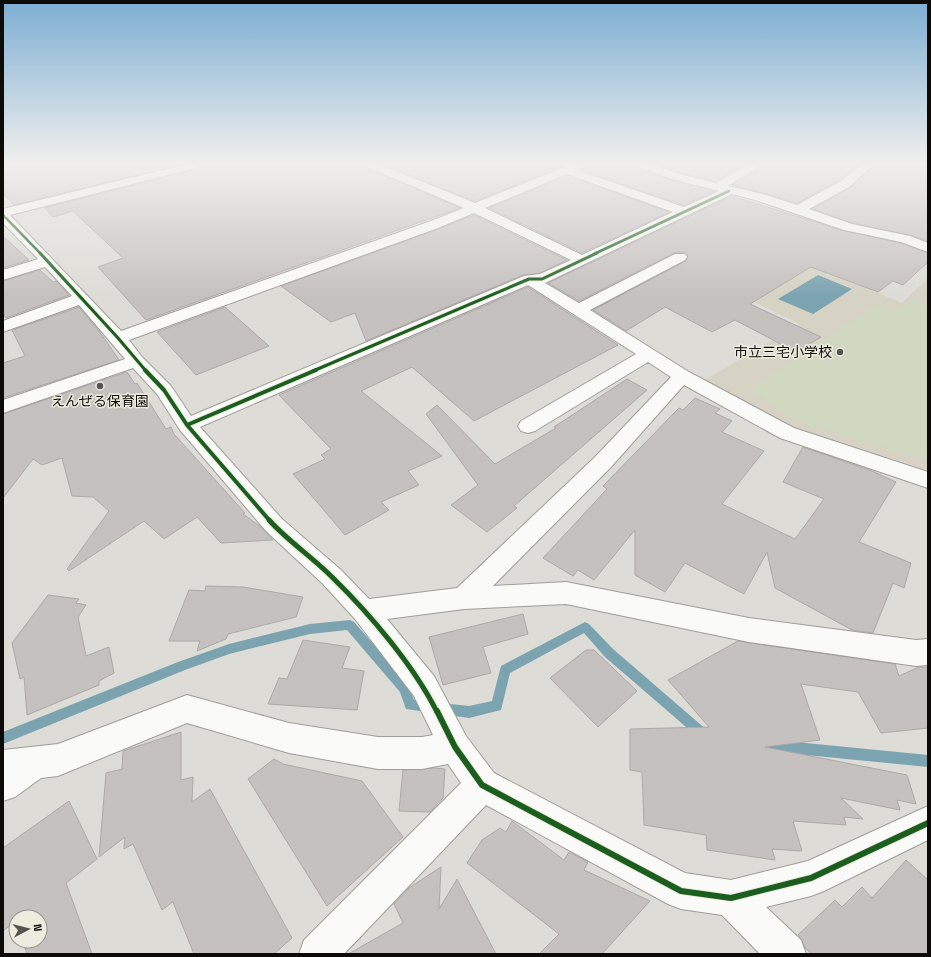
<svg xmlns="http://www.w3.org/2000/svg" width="931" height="957" viewBox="0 0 931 957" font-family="'Space Grotesk','Noto Sans JP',sans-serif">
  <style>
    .built { fill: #d6d3c5 }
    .green { fill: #d0d8c1 }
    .water { fill: #7ba4b0 }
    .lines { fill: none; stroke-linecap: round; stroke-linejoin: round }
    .stream { fill: #7ba4b0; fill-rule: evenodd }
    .building { fill: #c5c1bf; stroke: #ada9a8 }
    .street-casing { stroke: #9f9d99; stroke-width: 2 }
    .street { fill: #fafaf9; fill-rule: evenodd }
    .cycleway-far4-casing { stroke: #eeecdf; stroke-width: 4 }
    .cycleway-far3-casing { stroke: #eeecdf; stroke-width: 5 }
    .cycleway-far2-casing { stroke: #eeecdf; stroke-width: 6 }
    .cycleway-far1-casing { stroke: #eeecdf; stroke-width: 8 }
    .cycleway-casing { stroke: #eeecdf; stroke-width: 8 }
    .cycleway-far4 { stroke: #1b5e20; stroke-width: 2.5 }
    .cycleway-far3 { stroke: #1b5e20; stroke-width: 3 }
    .cycleway-far2 { stroke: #1b5e20; stroke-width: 4 }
    .cycleway-far1 { stroke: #1b5e20; stroke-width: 5 }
    .cycleway { stroke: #1b5e20; stroke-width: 6 }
    .poi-dot { fill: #565450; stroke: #eeecdf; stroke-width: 1.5 }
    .labels { text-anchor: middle; stroke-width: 3; stroke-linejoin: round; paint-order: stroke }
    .poi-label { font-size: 14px; fill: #0c0b08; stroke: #eeecdf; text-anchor: end }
  </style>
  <rect width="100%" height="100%" fill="#dedcd6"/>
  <path class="built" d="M803 262 902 303 928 278V470L784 424 705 380 800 324 750 300Z"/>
  <path class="green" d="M911 298 928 305V460L796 421 750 389 878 304 895 311Z"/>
  <path class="water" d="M818 275 852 289 813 314 778 299Z"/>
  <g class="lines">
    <path class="stream" d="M350 620 354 622 409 685 414 700 469 706 492 701 501 666 585 622 589 624 613 649 708 731 710 735 708 739 704 741 700 739 605 657 584 633 510 673 501 710 469 718 406 709 400 692 347 630 310 634 229 654 185 670 3 744V732L178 662 229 644 310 624Z
      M765 739 928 755V767L765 751 760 750 759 745 760 740Z"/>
  </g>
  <path class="building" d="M18 163H117L137 175 14 205 3 194V166Z
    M212 163H361L362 166 460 208 146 320 98 267 123 258 73 211 53 217 45 208 207 166Z
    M379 163H571L475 201Z
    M589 163H632L633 166 671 180 715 191 684 205 581 170 588 166Z
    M652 163H748L716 181 680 173Z
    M763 163H862L840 180 797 203 763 193 732 185 762 166Z
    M876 163H928V241L910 235 852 223 813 209 850 188Z
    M567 176 669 212 582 253 489 208Z
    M732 196 844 231 901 243 928 253V262L903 285 893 281 878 292 811 267 750 304 821 337 796 352 735 320 712 332 665 307 626 331 593 310 686 261 688 256 685 252 674 253 579 301 548 283Z
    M474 215 567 260 540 273 523 275 366 341 355 313 331 322 281 286 439 229Z
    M3 236 29 260 3 268Z
    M40 270 53 282 56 281 69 295 6 318 3 313V281Z
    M528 287 618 345 474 421 412 367 361 391 442 456 408 471 419 485 381 502 389 510 345 535 293 474 325 459 321 455 331 449 279 395Z
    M79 307 99 331 119 360 3 398V363L25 356 12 330Z
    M225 307 269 346 196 375 157 332Z
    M127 372 135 384 137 383 166 429 171 427 174 434 245 513 243 514 261 527 273 540 221 543 197 517 164 539 144 521 69 571 67 569 109 511 93 497 72 496 62 458 42 465 33 459 3 498V414Z
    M627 379 647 390 514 506 517 508 487 532 451 505 478 485 426 414 437 405 495 464 556 428 554 427Z
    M695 398 720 409 715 413 732 421 722 432 764 451 722 504 795 539 824 499 783 482 803 447 872 471 896 482 859 542 911 563 904 588 893 583 873 633 852 630 775 588 767 552 744 594 685 563 665 592 635 575V530L594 580 578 570 573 576 543 558 607 489 603 486 679 408 683 410Z
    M206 586 243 587 303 597 296 617 228 634 226 639 197 651 200 641H169L189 590 205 591Z
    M48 595 79 599 76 603 86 605 78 617 86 656 109 647 114 673 99 681V685L27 715 24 677 20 679 12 643Z
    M523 614 528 634 483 647 491 673 443 685 429 637Z
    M303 640 350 647 342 668 364 671 357 710 268 704 279 678 287 679Z
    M738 641 895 664 899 676 919 667H928V728L881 733 858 692 801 684 820 740 765 747 907 775 916 804 897 800 900 810 841 798 863 819 844 817 846 825 793 821 802 851 772 849 775 860 707 850 706 835 644 825 642 772 630 770V729L709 727 668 680Z
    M586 650H594L637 691 598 727 550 678Z
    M181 732V780L193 777 192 802 210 789 292 938 274 954H194L173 902 162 910 133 844 124 849 125 837 99 857 106 773 122 769 123 751Z
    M274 759 283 764 362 781 403 837 327 906 248 779Z
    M434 768 445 769 443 798 430 812 399 811 403 770Z
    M69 801 97 859 66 883 92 954H27L23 941H40V917H16V921L3 931V848Z
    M512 821 564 860 569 852 588 862 584 870 650 901 602 954H539L559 934 467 863 482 840 500 828 506 832Z
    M906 860 928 880V954H812L805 948 802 940 798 935 835 900 842 907 862 887 872 898Z
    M441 867 439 909 457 879 496 954H348L403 923 394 904 409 888Z"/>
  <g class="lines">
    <g class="street-casing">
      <path id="street" d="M191 163H209L207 165 10 215 121 331 428 222 464 208 363 165 362 163H376L475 203 574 163H588L587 165 577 170 684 207 719 191 672 179 634 165 633 163H648L680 174 716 183 750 163H762L761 165 728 186 763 194 797 205 841 181 864 163H875L849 187 809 209 852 224 910 236 928 243V252L901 242 844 230 755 200 732 194 545 283 579 303 675 254H685L687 257 685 260 590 310 689 372 794 428 928 472V488L780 438 684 385 611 467 493 586 566 582 749 618 916 640 928 639V665L916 666 749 642 566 604 464 609 387 619 434 676 466 736 494 773 685 873 731 880 808 861 928 806V840L824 891 811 896 766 907 801 940 806 954H760L722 915 681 909 668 904 486 805 344 954H299L304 940 461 783 448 764 422 769H378L289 753 187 723 58 776 41 778 15 797 3 801V750L58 744 187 695 289 723 378 737H422L433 735 414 696 355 619 323 584 266 531 180 430 157 394 133 368 3 413V400L125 359 79 305 3 332V321L72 296 45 267 3 280V270L38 259 3 223V209ZM567 174 673 212 582 255 485 208ZM474 213 571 260 540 274 524 276 191 416 171 386 142 357 129 340 438 228ZM528 285 636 354 521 421 518 426 521 431 528 433 535 431 648 362 671 377 595 457 457 588 369 599 341 570 282 519 200 427Z"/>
    </g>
    <use href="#street" class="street"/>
    <g class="cycleway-far4-casing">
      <path id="cycleway-far4" d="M3 215 41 254
        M594 254 729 191"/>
    </g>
    <g class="cycleway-far3-casing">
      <path id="cycleway-far3" d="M40 253 118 338 146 371
        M313 371 529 279H542L597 253"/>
    </g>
    <g class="cycleway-far2-casing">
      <path id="cycleway-far2" d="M145 370 164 390 187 425 270 521
        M187 425 316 370"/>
    </g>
    <g class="cycleway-far1-casing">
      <path id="cycleway-far1" d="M269 520C288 541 312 557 332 577 370 614 414 666 437 712"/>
    </g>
    <g class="cycleway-casing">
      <path id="cycleway" d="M437 711 455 747 482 785 681 891 731 898 811 878 928 823"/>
    </g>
    <use href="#cycleway-far4" class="cycleway-far4"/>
    <use href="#cycleway-far3" class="cycleway-far3"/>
    <use href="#cycleway-far2" class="cycleway-far2"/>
    <use href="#cycleway-far1" class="cycleway-far1"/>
    <use href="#cycleway" class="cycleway"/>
  </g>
  <linearGradient id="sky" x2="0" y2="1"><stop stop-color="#7caed2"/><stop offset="0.55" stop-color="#f0efed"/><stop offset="1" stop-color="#f0efed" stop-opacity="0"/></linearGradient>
  <rect width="931" height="297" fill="url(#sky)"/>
  <g class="poi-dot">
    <circle cx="840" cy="352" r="4"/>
    <circle cx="100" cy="386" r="4"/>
  </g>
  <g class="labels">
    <g class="poi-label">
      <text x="832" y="357">市立三宅小学校</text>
      <text x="100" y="406" text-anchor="middle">えんぜる保育園</text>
    </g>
  </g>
  <rect width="931" height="957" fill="none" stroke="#0c0b08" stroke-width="8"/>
  <g transform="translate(28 929) rotate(83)"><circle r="19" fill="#eeecdf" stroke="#949289"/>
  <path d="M0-3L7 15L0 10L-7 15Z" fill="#565450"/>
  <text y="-6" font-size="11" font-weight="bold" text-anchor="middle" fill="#0c0b08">N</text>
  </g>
</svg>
